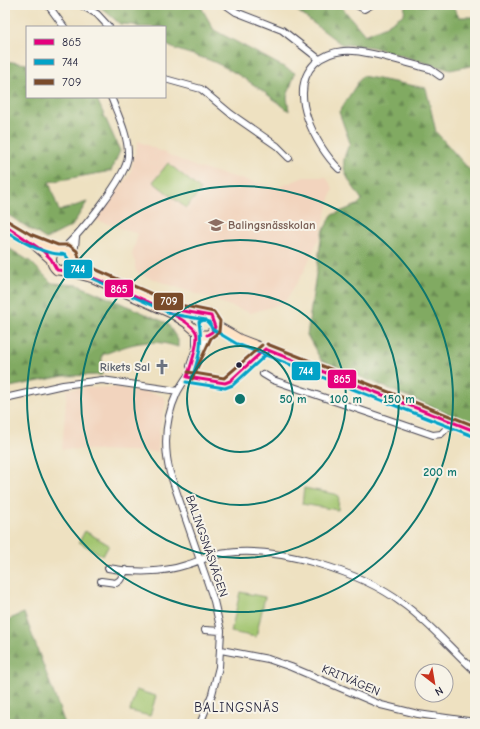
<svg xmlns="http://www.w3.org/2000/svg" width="480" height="729" viewBox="0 0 480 729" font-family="'Comic Neue',sans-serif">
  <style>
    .built { fill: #f2d4be }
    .forest { fill: url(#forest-firs); stroke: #52664e }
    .park { fill: #a2c56f; stroke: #627455 }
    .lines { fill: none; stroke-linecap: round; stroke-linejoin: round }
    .street-casing { stroke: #413f4f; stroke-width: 8 }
    .secondary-casing { stroke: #413f4f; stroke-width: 11 }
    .street { stroke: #fff; stroke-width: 6 }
    .secondary { stroke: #ffe4c6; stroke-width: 9 }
    .bus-1-casing { stroke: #f7f3e8; stroke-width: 6 }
    .bus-2-casing { stroke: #f7f3e8; stroke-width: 6 }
    .bus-3-casing { stroke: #f7f3e8; stroke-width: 6 }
    .bus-1 { stroke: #e5007d; stroke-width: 3 }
    .bus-2 { stroke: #02a2c7; stroke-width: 3 }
    .bus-3 { stroke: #7a4b2a; stroke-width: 3 }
    .ring { fill: none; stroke: #0f766e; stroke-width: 2 }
    .bus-dot { fill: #22223b; stroke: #f7f3e8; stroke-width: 1.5 }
    .labels { text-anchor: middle; stroke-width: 4; stroke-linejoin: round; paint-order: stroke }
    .education-label { font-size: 12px; font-weight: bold; fill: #785e54; stroke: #f7f3e8; text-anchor: start }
    .worship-label { font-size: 12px; font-weight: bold; fill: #5b616d; stroke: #f7f3e8; text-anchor: end }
    .street-label { font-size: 12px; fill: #22223b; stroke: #f7f3e8 }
    .neighbourhood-label { font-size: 13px; letter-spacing: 1px; fill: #22223b; stroke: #f7f3e8 }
    .centre { fill: #0f766e; stroke: #f7f3e8; stroke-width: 2 }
    .ring-label { font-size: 12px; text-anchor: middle; font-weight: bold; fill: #0f766e; stroke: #f7f3e8; stroke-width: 4; stroke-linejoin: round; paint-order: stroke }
    .line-badge { stroke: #f7f3e8; stroke-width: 1.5 }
    .badge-label { font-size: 11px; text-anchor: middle; font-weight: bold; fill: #fff }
  </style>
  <defs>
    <pattern id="forest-firs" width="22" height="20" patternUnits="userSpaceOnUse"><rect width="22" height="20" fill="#81aa62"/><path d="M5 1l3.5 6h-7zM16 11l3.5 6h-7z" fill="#698a52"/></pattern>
  </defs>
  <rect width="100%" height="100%" fill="#f7f3e8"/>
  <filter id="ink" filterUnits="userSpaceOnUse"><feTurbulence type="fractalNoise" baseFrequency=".025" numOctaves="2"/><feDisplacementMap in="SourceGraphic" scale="8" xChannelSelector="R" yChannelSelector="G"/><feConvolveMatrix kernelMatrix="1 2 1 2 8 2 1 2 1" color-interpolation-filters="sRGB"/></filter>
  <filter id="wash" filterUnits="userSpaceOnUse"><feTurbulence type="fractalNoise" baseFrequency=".012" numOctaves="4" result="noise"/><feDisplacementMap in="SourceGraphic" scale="16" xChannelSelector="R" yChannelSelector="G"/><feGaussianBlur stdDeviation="0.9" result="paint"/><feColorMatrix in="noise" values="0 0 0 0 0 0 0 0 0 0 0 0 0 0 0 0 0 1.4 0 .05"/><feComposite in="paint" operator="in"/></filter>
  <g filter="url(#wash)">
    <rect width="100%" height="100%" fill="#eee1c1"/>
    <path class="built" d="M138 141 196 167 277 188 304 177H326L333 188 320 236 303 273 284 303 251 313 138 274 135 268V261L132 255 138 234 96 220 130 174Z
      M114 387 156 394 163 396 166 401 159 431 158 452 62 449 67 389Z"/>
    <path class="forest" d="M98 5H200L214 30 295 73 287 97 289 111C266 93 241 74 214 62 198 55 180 53 165 44V27H138L134 25 120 24Z
      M295 5H340L365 35 386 26 404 14 405 5H452L459 17H475V65L450 70 372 47 341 44 296 10Z
      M5 61 27 64V97H96L120 151 111 171 49 182 59 211 87 202 72 226 46 239 5 213Z
      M362 76 426 88 436 132 475 176V425L321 360 307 335 322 233 332 215 357 205 362 200C348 178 336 169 350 143L339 112Z
      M5 246 31 262 52 283 78 285 167 323 178 340V347C149 337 130 344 102 355V375L64 376 5 388Z
      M24 613 65 724H5V621Z"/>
    <path class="park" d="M168 163 201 190 186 208 153 182Z
      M304 488 335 494 339 496 338 510 302 504Z
      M85 531 109 545 103 556 79 542Z
      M240 592 265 597 256 637 231 632Z
      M136 690 156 696 150 716 130 711Z"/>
  </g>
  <g filter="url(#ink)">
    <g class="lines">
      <g class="street-casing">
        <path id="street" d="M48 5 64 27
          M81 5 97 14 109 27
          M226 5 236 12 282 30 319 59
          M356 5 364 9 371 5
          M165 79 201 89 231 114 277 146 289 158
          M339 169C316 146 286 92 315 63 323 56 332 52 343 51 362 48 409 64 430 69L440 76
          M64 248C80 233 127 177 128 156 129 137 118 115 111 97
          M74 256 76 237
          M190 366 196 348V332
          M263 374 273 380 433 435 441 434 452 423
          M5 398 63 385 102 380 178 391
          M108 568C133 573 162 573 186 565 200 561 213 554 227 553 278 546 361 572 402 603 429 622 451 649 475 671
          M101 581 116 583 120 580 126 570
          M205 630 221 631
          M221 650 268 659 291 667 381 705 418 714 475 722
          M200 724 212 694 219 667 221 631 214 601 170 473C163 445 165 419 177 393 182 383 189 375 193 366 198 356 202 346 207 335"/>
      </g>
      <g class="secondary-casing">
        <path id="secondary" d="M5 225 28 239 51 259
          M33 241 57 250
          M68 271 74 263 73 254 67 249C53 246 46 261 57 270L68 271 93 278 173 314 187 323 201 335H209L214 330 215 322 208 315H200L174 309 95 274 75 261
          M215 325 239 339 475 431"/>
      </g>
      <use href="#street" class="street"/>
      <use href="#secondary" class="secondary"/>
      <g class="bus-1-casing">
        <path id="bus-1" d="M5 225 43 251 51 259 57 270C69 271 81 274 93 278 111 285 189 317 196 332 200 340 190 368 187 377
          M172 309 211 316 215 327 212 332 207 335
          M265 349 475 431
          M187 377 225 383 230 381 265 349"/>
      </g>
      <g class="bus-2-casing">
        <path id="bus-2" d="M5 231C22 241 44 256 65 254L72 265 93 279 172 314 206 320 210 325
          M192 378C199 356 203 346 199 322L204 320 209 322 212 329 237 344 473 436
          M186 382 225 388 233 385 268 353"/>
      </g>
      <g class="bus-3-casing">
        <path id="bus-3" d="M8 221 30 234 58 245H69L77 251 79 258 97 270 175 304 214 312 220 321 219 332 211 338 192 379
          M267 344 475 426
          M188 372 224 378 262 345"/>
      </g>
      <use href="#bus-1" class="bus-1"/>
      <use href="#bus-2" class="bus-2"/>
      <use href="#bus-3" class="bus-3"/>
    </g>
  </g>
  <g class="ring">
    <circle cx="240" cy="399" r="53"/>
    <circle cx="240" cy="399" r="106"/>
    <circle cx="240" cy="399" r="159"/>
    <circle cx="240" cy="399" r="213"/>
  </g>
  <defs>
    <g id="school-bare" transform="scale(1.2)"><path d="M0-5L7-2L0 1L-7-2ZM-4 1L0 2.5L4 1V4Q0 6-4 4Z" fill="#8d6e63" stroke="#f7f3e8" stroke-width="2.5" paint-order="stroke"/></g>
    <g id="church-bare" transform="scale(1.2)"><path d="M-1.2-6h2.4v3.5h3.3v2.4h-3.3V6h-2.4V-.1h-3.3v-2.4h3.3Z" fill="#6b7280" stroke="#f7f3e8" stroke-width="2.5" paint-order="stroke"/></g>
  </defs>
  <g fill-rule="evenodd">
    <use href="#school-bare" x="216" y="225"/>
    <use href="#church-bare" x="162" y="367"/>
  </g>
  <circle class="bus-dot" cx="239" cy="365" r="3.5"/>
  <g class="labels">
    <g class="education-label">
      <text x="228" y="229">Balingsnässkolan</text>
    </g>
    <g class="worship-label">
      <text x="150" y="371">Rikets Sal</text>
    </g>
    <g class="street-label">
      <text transform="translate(207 546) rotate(71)" y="4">BALINGSNÄSVÄGEN</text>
      <text transform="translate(351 680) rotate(23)" y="4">KRITVÄGEN</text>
    </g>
    <g class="neighbourhood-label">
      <text x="237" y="712">BALINGSNÄS</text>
    </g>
  </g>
  <circle cx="240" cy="399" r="6" class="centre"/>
  <g class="ring-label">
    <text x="293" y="403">50 m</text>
    <text x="346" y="403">100 m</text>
    <text x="399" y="403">150 m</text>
    <text x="440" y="476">200 m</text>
  </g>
  <g class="line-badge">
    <rect x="63" y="259" width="30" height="20" rx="4" fill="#02a2c7"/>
    <rect x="104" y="279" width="30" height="19" rx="4" fill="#e5007d"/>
    <rect x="153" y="292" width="31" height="19" rx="4" fill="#7a4b2a"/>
    <rect x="291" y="361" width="30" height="20" rx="4" fill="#02a2c7"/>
    <rect x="327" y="369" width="30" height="20" rx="4" fill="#e5007d"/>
  </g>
  <g class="badge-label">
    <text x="78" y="273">744</text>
    <text x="119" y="293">865</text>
    <text x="169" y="305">709</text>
    <text x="306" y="375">744</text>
    <text x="342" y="383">865</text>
  </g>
  <rect width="480" height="729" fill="none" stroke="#f7f3e8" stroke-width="20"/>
  <rect x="26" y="26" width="140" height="72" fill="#f7f3e8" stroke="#a29fa3"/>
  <rect x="34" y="39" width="20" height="6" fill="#e5007d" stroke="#a29fa3"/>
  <text x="62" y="46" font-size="12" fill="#22223b">865</text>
  <rect x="34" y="59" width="20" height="6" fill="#02a2c7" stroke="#a29fa3"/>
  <text x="62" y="66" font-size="12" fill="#22223b">744</text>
  <rect x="34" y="79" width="20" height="6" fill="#7a4b2a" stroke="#a29fa3"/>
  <text x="62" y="86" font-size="12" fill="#22223b">709</text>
  <g transform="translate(434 683) rotate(149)"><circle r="19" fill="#f7f3e8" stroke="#a29fa3"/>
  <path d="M0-3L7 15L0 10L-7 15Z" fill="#c8321e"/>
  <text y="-6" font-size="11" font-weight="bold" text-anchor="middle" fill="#22223b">N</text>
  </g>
</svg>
